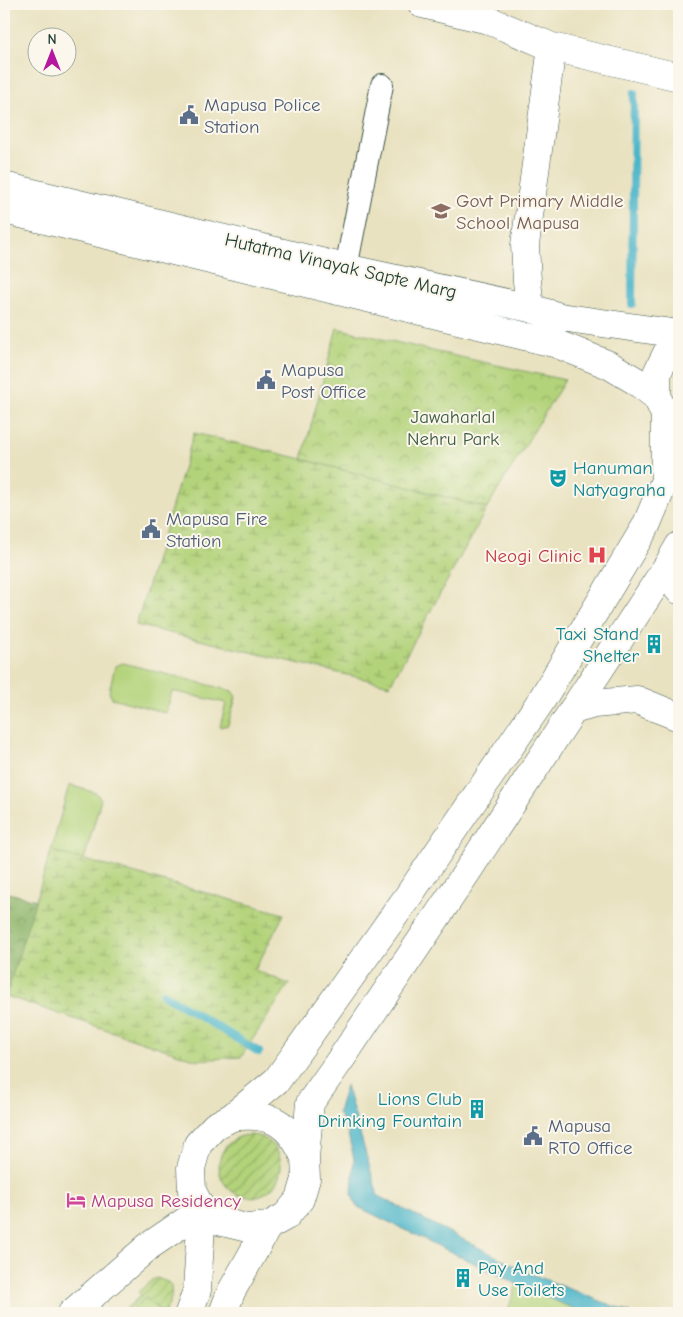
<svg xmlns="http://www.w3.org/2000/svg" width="683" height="1317" viewBox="0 0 683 1317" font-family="'Comic Neue',sans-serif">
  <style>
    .grass { fill: #b3d37a; stroke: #698857 }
    .forest { fill: url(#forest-crowns); stroke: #56794f }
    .wetland { fill: url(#wetland-marsh); stroke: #698857 }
    .park { fill: url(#park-crowns); stroke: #698857 }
    .garden { fill: url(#garden-furrows); stroke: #698857 }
    .water { fill: #4bb5c9; stroke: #35797e }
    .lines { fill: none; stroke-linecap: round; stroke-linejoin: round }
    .stream { stroke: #4bb5c9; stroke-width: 8 }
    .minor-casing { stroke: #3d5649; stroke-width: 24 }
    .tertiary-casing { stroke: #3d5649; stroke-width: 29 }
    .secondary-casing { stroke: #3d5649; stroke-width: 29 }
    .primary-casing { stroke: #3d5649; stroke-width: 29 }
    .minor { stroke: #fff; stroke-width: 22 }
    .tertiary { stroke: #fff; stroke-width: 28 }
    .secondary { stroke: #fff; stroke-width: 28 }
    .primary { stroke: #fff; stroke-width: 28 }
    .labels { text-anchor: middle; stroke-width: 4; stroke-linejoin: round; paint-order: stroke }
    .service-label { font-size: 19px; fill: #4e5e75; stroke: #fbf7ec; text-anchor: start }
    .education-label { font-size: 19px; fill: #785e54; stroke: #fbf7ec; text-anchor: start }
    .street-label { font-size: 19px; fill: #1f3d34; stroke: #fbf7ec }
    .park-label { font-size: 19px; fill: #3d5b42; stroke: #fbf7ec }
    .culture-label { font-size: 19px; fill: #0d838f; stroke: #fbf7ec; text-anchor: start }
    .health-label { font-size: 19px; fill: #be3a42; stroke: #fbf7ec; text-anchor: end }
    .hotel-label { font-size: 19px; fill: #b23c85; stroke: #fbf7ec; text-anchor: start }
  </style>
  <defs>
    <pattern id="forest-crowns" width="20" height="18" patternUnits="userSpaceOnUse" patternTransform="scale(1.25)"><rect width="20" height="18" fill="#8eb56a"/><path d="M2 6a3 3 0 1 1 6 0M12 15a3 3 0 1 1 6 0" fill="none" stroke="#739458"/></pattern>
    <pattern id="wetland-marsh" width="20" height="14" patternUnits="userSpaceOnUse" patternTransform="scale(1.25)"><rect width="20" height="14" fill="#b3d37a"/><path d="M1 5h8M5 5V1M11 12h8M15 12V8" fill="none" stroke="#91ac65"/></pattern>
    <pattern id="park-crowns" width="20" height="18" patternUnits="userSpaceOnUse" patternTransform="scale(1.25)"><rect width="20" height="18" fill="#b3d37a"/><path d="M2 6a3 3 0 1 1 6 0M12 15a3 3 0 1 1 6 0" fill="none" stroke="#91ac65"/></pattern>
    <pattern id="garden-furrows" width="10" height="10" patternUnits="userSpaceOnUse" patternTransform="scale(1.25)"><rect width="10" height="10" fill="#b3d37a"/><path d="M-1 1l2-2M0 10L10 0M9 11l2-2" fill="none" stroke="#91ac65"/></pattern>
  </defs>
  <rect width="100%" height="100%" fill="#fbf7ec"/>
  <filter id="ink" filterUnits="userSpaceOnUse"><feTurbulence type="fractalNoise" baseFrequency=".02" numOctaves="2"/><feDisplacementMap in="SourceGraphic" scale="10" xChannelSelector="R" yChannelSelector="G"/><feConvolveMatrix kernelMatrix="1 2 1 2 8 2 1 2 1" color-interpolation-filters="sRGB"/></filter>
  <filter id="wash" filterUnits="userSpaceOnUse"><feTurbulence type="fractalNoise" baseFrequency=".0096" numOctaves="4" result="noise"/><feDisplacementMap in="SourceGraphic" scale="20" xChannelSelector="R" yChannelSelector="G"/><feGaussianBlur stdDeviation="1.12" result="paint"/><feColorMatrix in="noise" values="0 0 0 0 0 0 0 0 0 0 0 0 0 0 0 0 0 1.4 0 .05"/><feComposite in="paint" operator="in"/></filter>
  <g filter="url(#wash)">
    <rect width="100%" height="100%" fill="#e9e2c1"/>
    <path class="grass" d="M123 663 232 691 236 697 228 725 220 727 226 703 172 691 166 713 112 698 109 692 115 666Z
      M69 785 96 793 101 799 84 860 51 851Z
      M517 1284 584 1313H507Z
      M145 1298 163 1313H130Z"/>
    <path class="forest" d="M4 892 37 900 4 1003Z"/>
    <path class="wetland" d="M194 433 302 459 487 508 390 685 136 625Z
      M51 851 284 914 255 970 289 984 241 1057 197 1060 6 996Z"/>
    <path class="park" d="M337 328 437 352 565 380 487 508 302 459Z"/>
    <path class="garden" d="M219 1166a31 31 0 1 1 62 0a31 31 0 1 1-62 0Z
      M157 1278 170 1283C174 1295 170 1302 165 1313H163L145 1298 130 1313H121L141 1295 138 1292 152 1280Z"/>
    <path class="water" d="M346 1085 378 1196 529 1273 631 1313H584L517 1284 356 1206 352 1194 354 1159 347 1130 338 1112Z"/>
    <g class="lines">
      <path class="stream" d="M632 304 634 93
        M163 994 259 1052"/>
    </g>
  </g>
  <g filter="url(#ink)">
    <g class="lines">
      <g class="minor-casing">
        <path id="minor" d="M346 268 382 85"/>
      </g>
      <g class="tertiary-casing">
        <path id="tertiary" d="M422 4 488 20 552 47 679 77
          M530 308 527 281 525 245 552 47"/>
      </g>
      <g class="secondary-casing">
        <path id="secondary" d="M4 186 346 268 530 308 560 317 679 334
          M4 210 557 344 609 365 636 381 657 397
          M668 565 673 582 679 590
          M573 710 668 565 679 546
          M72 1313 149 1246 202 1210"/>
      </g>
      <g class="primary-casing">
        <path id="primary" d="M679 342 668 351 657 373V397L665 415V480L646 526 541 701 409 895 277 1080 232 1117 215 1126 198 1144 191 1168 192 1191 202 1210 222 1222 247 1228 268 1226 286 1216 300 1199 306 1179 305 1158 310 1103 343 1056 465 875 573 710 594 704 637 700 679 717
          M232 1117C270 1112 289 1122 305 1158
          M189 1313 197 1290 202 1210
          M223 1313 231 1292 268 1226"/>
      </g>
      <use href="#minor" class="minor"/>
      <use href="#tertiary" class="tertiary"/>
      <use href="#secondary" class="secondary"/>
      <use href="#primary" class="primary"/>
    </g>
  </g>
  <defs>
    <g id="civic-bare" transform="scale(1.5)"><path d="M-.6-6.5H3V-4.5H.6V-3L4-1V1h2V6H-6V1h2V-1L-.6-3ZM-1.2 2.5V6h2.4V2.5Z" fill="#5c6f8a" stroke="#fbf7ec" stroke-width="2.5" paint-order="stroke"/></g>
    <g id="school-bare" transform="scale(1.5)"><path d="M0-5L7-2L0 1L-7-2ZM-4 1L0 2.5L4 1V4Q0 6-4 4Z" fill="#8d6e63" stroke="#fbf7ec" stroke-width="2.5" paint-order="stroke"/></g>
    <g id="theatre-bare" transform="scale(1.5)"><path d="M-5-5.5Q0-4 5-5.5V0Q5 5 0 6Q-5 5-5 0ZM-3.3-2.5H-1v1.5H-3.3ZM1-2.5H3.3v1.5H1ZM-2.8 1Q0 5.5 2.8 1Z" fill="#0f9aa8" stroke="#fbf7ec" stroke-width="2.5" paint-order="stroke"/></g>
    <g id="hospital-bare" transform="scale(1.5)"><path d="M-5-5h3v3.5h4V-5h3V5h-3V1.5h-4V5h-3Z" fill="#e0444e" stroke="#fbf7ec" stroke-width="2.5" paint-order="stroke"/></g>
    <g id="building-bare" transform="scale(1.5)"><path d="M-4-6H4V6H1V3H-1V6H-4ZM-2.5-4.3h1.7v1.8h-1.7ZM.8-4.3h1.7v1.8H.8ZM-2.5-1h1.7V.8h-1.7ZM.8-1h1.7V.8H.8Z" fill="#0f9aa8" stroke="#fbf7ec" stroke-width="2.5" paint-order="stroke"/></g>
    <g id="hotel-bare" transform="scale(1.5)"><path d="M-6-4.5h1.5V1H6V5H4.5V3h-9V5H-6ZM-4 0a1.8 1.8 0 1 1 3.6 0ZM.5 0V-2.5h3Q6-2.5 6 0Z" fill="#d1479c" stroke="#fbf7ec" stroke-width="2.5" paint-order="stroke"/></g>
  </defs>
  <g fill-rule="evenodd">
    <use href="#civic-bare" x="189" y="115"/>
    <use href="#school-bare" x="441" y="211"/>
    <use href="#civic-bare" x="266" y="380"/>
    <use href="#theatre-bare" x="558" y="478"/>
    <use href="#civic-bare" x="151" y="529"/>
    <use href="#hospital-bare" x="597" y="555"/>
    <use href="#building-bare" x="654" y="644"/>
    <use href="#building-bare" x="477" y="1109"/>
    <use href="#civic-bare" x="533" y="1136"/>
    <use href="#hotel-bare" x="76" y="1200"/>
    <use href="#building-bare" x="463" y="1278"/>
  </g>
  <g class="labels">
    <g class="service-label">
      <text x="204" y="111">Mapusa Police<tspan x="204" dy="22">Station</tspan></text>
      <text x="281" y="376">Mapusa<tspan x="281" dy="22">Post Office</tspan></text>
      <text x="166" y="525">Mapusa Fire<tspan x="166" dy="22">Station</tspan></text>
      <text x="548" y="1132">Mapusa<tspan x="548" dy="22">RTO Office</tspan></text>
    </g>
    <g class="education-label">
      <text x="456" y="207">Govt Primary Middle<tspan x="456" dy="22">School Mapusa</tspan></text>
    </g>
    <g class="street-label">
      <text transform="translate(341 265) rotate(13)" y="7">Hutatma Vinayak Sapte Marg</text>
    </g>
    <g class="park-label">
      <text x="453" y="423">Jawaharlal<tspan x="453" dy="22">Nehru Park</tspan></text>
    </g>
    <g class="culture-label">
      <text x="573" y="474">Hanuman<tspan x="573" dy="22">Natyagraha</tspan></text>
      <text x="639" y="640" text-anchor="end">Taxi Stand<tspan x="639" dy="22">Shelter</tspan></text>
      <text x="462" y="1105" text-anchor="end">Lions Club<tspan x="462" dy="22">Drinking Fountain</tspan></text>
      <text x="478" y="1274">Pay And<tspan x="478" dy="22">Use Toilets</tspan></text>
    </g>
    <g class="health-label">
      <text x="582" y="562">Neogi Clinic</text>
    </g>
    <g class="hotel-label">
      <text x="91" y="1207">Mapusa Residency</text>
    </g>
  </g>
  <rect width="683" height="1317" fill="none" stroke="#fbf7ec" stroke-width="20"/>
  <g transform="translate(52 52)"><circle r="24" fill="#fbf7ec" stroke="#a3ada2"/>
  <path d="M0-4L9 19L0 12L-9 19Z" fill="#b5179e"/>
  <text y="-8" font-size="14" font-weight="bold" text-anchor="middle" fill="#1f3d34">N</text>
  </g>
</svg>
